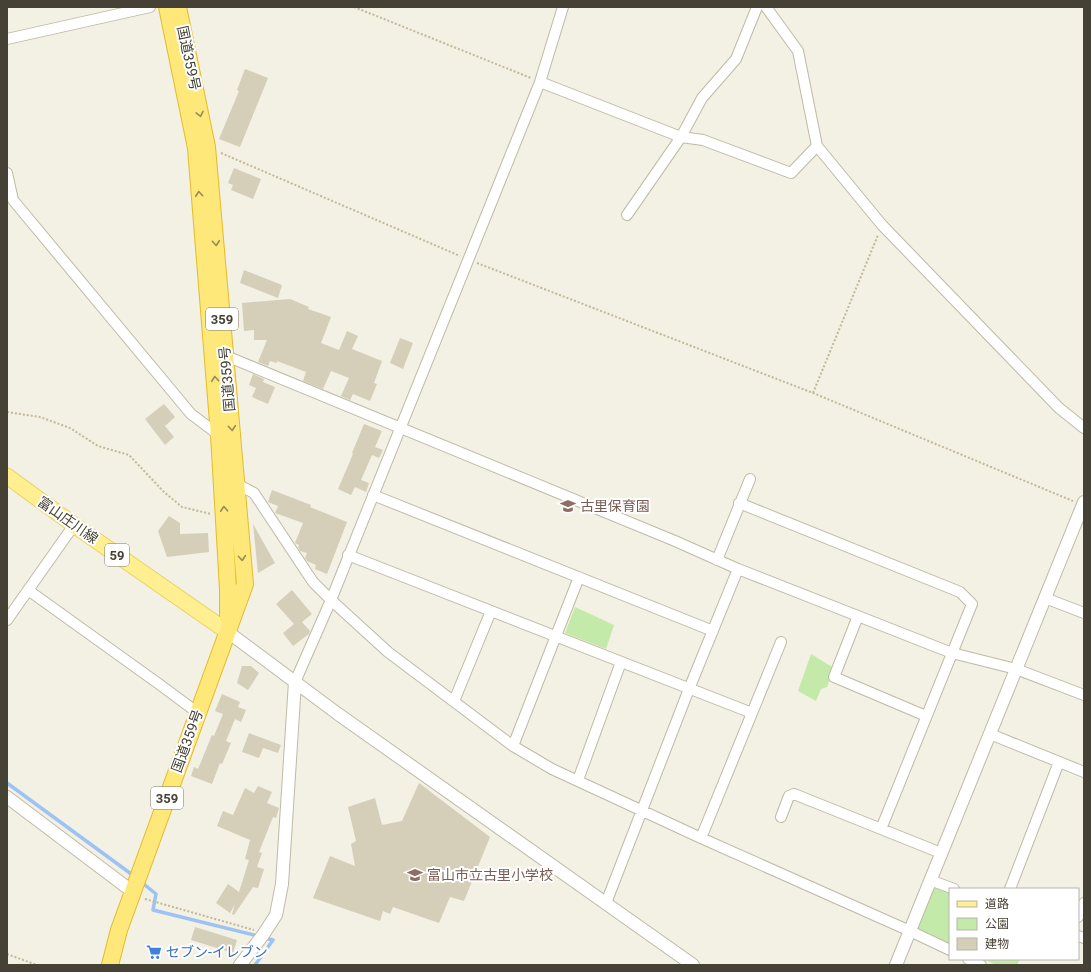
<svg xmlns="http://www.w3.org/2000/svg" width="1091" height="972" viewBox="0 0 1091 972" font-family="Roboto,'Noto Sans JP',sans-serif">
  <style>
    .green { fill: #c4eaaa }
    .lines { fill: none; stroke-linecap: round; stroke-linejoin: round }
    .stream { stroke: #9cc3f3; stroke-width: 3.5 }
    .building { fill: #d5ceb9 }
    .minor-casing { stroke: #bfbaa6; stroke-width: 12 }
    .tertiary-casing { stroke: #bfbaa6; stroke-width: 14 }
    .primary-casing { stroke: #e9d35c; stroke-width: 17 }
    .trunk-casing { stroke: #e4bb2c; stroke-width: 18 }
    .path { stroke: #c1b897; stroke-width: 2; stroke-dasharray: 2 2; stroke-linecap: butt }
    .minor { stroke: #fff; stroke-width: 10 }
    .tertiary { stroke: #fff; stroke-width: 12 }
    .primary { stroke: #ffef91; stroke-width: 15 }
    .trunk { stroke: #ffe87a; stroke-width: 16 }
    .oneway { stroke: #998c54 }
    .labels { text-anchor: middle; stroke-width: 4; stroke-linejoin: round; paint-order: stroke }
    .shield { fill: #fff; stroke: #7d7a71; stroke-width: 1 }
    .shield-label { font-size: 13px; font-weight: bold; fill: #454134 }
    .street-label { font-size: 14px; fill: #454134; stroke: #fff }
    .education-label { font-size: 14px; fill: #785e54; stroke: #fff; text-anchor: start }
    .shop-label { font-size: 14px; fill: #366cbe; stroke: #fff; text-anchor: start }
  </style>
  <rect width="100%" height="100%" fill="#f3f0e4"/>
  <path class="green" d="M575 607 614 625 606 649 565 633Z
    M811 654 834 668 827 687 821 689 816 701 798 691Z
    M934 886 950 892V944L917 928Z
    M983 959H1020L1017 965H996Z"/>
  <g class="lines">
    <path class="stream" d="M7 783 134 876
      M140 881 156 894 153 910 258 936
      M255 965 273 940 264 938"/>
  </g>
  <path class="building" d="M245 69 268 78 240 147 219 139 239 91 237 90Z
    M234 168 261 179 253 199 231 190 233 185 228 183Z
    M244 270 282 285 278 298 240 283Z
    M290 299 309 307 308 309 331 317 321 343 339 350 347 331 358 336 352 349 382 361 374 383 377 384 370 401 353 394 350 400 341 396 349 378 331 371 323 389 303 381 306 372 277 361V363L270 361 268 366 258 362 267 340H254V330L244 331 242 303Z
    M400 338 413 343 403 369 390 363Z
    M253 374 264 379 263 382 275 387 268 404 252 397 256 388 249 385Z
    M164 404 175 417 165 426 174 437 165 445 145 419Z
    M364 424 382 431 375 447 383 450 379 458 372 455 361 480 369 483 366 492 355 487 351 495 338 489 353 454 352 453Z
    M272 490 311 505 310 507 347 522 327 574 315 569 316 565 307 561 305 558 307 553 300 551 298 547 299 545 295 543 303 523 275 513 278 506 268 502Z
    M169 516 180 523V534L208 533 209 552 167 557 158 531Z
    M253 524 275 563 258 573Z
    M292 590 312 614 302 622 310 631 309 634 293 646 283 633 294 624 276 604Z
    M242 666H251L259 673 248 690 237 683Z
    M222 694 240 702 238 707 246 710 241 722 235 719 226 741 231 743 222 764 220 763 212 784 191 776 194 767 198 769 212 735 214 736 223 714 215 711Z
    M249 733 281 745 278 753 263 748 259 758 242 752Z
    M419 783 490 837 464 901 450 897 439 923 393 907 390 914 383 911 380 921 313 898 330 856 355 866 351 844 356 841 348 807 375 798 382 825 402 821Z
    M258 786 272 792 267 803 279 808 276 818 273 817 259 852 262 853 257 867 264 869 258 888 253 887 234 915 232 914 235 904 230 913 216 903 228 884 239 892 249 860 245 859 250 840 217 826 223 811 233 815 245 788 254 793Z
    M195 927 237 940 233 953 191 940Z"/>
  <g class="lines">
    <g class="minor-casing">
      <path id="minor" d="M766 7 798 51 817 146 882 225 1059 408 1084 428
        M7 39 150 7
        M540 82 681 137 703 140 791 173 817 146
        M7 173 13 200 191 414 219 435
        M627 215 681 137 702 98 736 59 757 7
        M226 356 675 541 738 569 952 653 1016 669 1084 695
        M237 484 254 493 313 582 331 600 388 652 513 746 552 769 701 838 910 931 950 950
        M373 495 713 631
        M739 503 960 592 972 604 881 829
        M348 555 752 713
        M717 560 750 479
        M28 590 159 684 198 713
        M1045 598 1084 613
        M858 616 834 677 926 716
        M7 620 74 525
        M295 682 331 600 540 82 563 7
        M454 701 491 611
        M990 734 1084 772
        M513 746 579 577
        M578 780 621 662
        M781 817 789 796 794 794 941 853
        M701 838 781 642
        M930 880 954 889
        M1010 889 1059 762
        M606 903 689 689 738 569
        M1078 917 1084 903
        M1078 936 1084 938
        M968 959 981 965"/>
    </g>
    <g class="tertiary-casing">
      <path id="tertiary" d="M228 632 338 714 693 965
        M7 797 133 892
        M240 965 263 935 276 915 282 884 295 682
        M896 965 1084 502"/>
    </g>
    <g class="primary-casing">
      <path id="primary" d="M7 476 74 525 228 632"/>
    </g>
    <g class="trunk-casing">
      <path id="trunk" d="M167 7 196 148 219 435 228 589V618
        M110 965 119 930 245 584 207 147 178 7"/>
    </g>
    <path class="path" d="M354 7 531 78
      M221 153 460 256
      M477 263 813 393 1073 501
      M813 393 878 235
      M7 412 40 417 70 428 98 446 129 455 164 492 182 507 211 514
      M145 899 254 930
      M7 954 37 965"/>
    <use href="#minor" class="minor"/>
    <use href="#tertiary" class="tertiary"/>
    <use href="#primary" class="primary"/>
    <use href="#trunk" class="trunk"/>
  </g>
  <defs><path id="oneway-chevron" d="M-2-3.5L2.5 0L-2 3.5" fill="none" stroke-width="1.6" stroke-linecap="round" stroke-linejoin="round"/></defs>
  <g class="oneway">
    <use href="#oneway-chevron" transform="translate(200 114) rotate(78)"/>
    <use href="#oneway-chevron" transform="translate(199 194) rotate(-95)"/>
    <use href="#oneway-chevron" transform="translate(216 243) rotate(85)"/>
    <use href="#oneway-chevron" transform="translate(215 379) rotate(-95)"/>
    <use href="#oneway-chevron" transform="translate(232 428) rotate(85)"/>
    <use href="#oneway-chevron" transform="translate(224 509) rotate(-93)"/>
    <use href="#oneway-chevron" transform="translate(242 558) rotate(85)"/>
  </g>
  <defs>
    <g id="school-bare" transform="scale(1.2)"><path d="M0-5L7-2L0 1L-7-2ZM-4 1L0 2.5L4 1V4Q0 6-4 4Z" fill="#8d6e63" stroke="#fff" stroke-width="2.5" paint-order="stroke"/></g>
    <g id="supermarket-bare" transform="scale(1.2)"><path d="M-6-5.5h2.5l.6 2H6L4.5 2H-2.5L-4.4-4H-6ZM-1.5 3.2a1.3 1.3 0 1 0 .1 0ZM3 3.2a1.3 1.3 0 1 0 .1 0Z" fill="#3f7fe0" stroke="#fff" stroke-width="2.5" paint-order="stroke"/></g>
  </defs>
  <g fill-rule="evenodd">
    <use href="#school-bare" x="568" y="506"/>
    <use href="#school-bare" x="415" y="875"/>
    <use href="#supermarket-bare" x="154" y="952"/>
  </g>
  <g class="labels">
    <g class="shield">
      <rect x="206" y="308" width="32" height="22" rx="3"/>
      <rect x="105" y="544" width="24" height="22" rx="3"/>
      <rect x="151" y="787" width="32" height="22" rx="3"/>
    </g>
    <g class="shield-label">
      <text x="222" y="324">359</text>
      <text x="117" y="560">59</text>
      <text x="167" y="803">359</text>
    </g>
    <g class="street-label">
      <text transform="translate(189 58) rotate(78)" y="5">国道359号</text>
      <text transform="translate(227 379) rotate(-95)" y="5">国道359号</text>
      <text transform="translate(68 520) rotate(35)" y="5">富山庄川線</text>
      <text transform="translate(187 741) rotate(-70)" y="5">国道359号</text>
    </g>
    <g class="education-label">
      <text x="580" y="511">古里保育園</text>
      <text x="427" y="880">富山市立古里小学校</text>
    </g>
    <g class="shop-label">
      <text x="166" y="957">セブン-イレブン</text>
    </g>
  </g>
  <rect width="1091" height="972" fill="none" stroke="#454134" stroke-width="16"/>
  <rect x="949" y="888" width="130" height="72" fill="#ffffff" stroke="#b5b3ae"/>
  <rect x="957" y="901" width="20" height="6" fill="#ffef91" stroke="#b5b3ae"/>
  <text x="985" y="908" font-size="12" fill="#454134">道路</text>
  <rect x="957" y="918" width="20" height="12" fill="#c4eaaa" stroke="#b5b3ae"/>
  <text x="985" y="928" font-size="12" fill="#454134">公園</text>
  <rect x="957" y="938" width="20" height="12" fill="#d5ceb9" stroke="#b5b3ae"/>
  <text x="985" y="948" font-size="12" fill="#454134">建物</text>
</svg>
